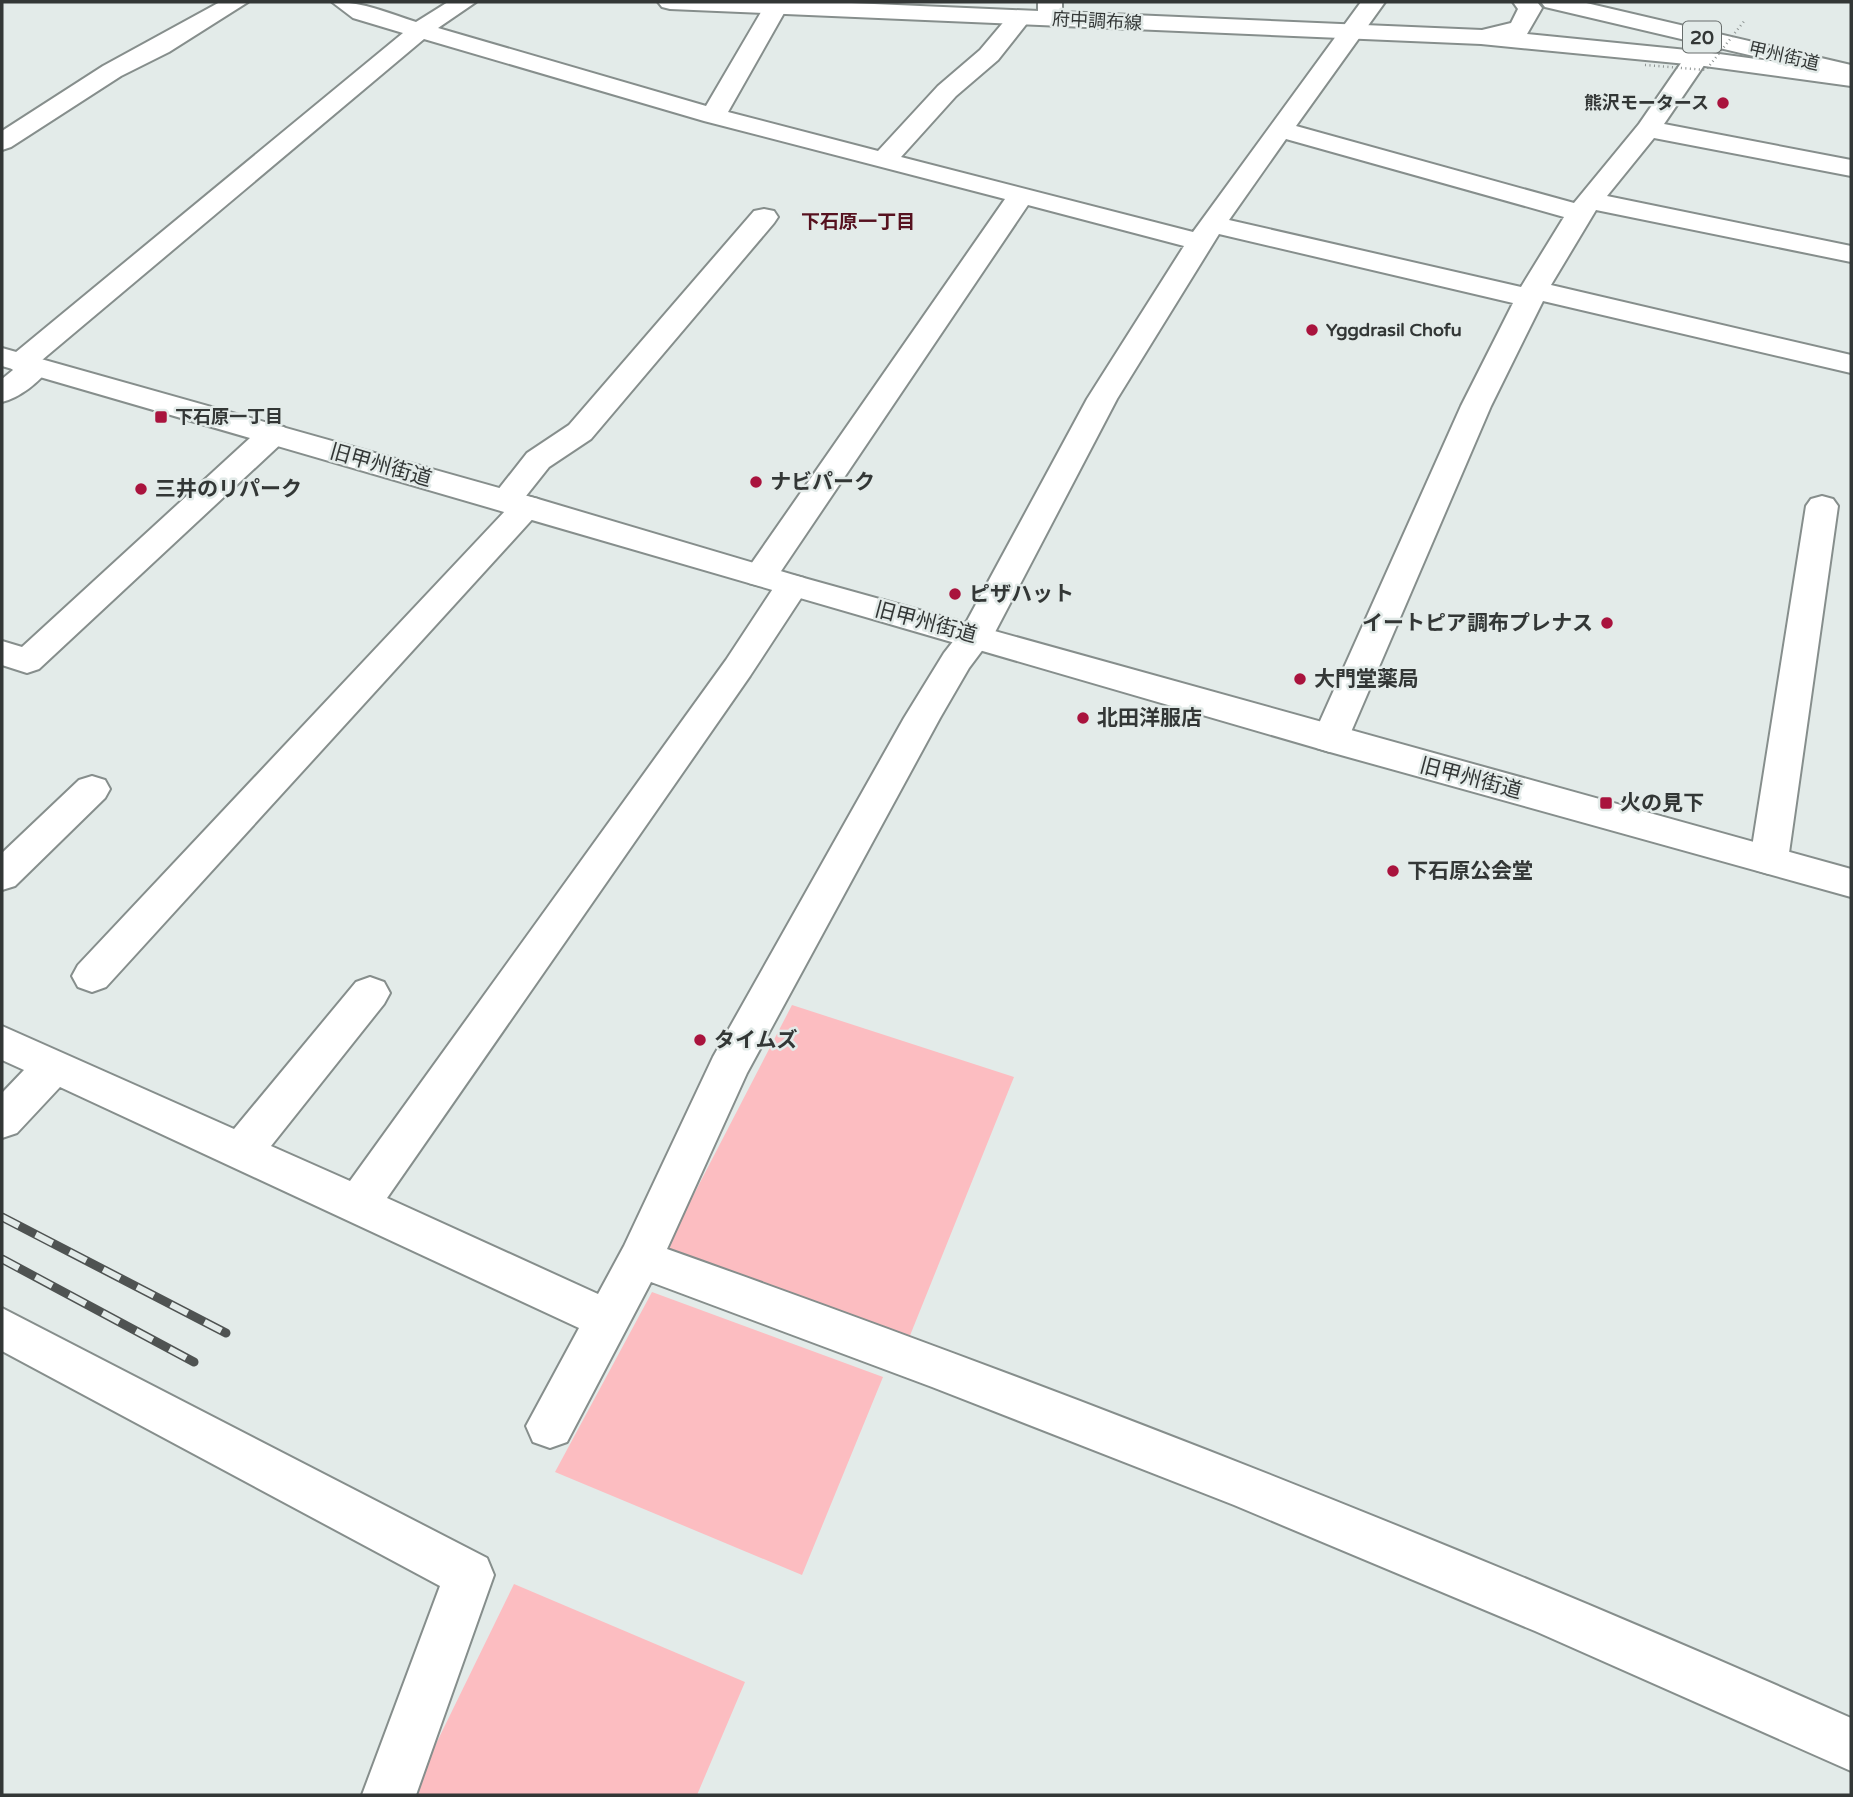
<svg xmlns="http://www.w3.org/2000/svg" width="1853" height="1797" viewBox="0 0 1853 1797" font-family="'Varela Round','Noto Sans JP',sans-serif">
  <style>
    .green { fill: #fcbdc1 }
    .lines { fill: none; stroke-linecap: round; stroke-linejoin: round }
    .minor-casing { stroke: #868e8c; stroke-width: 4 }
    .major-casing { stroke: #868e8c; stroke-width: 4 }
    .highway-casing { stroke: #868e8c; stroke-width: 4 }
    .minor { fill: #fff; fill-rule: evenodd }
    .major { fill: #fff; fill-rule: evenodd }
    .highway { fill: #fff; fill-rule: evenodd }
    .rail-casing { stroke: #4f5352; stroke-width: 9 }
    .rail { stroke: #e3ebe9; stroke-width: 6; stroke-dasharray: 19; stroke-linecap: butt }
    .path-bridge { stroke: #8c9291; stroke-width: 2.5; stroke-dasharray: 1 3.5; stroke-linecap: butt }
    .poi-dot { fill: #a9133d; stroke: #e3ebe9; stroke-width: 2.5 }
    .labels { text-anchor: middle; stroke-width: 5; stroke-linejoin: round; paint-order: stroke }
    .far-street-label { font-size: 18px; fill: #333736; stroke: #e3ebe9 }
    .far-poi-label { font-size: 18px; font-weight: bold; fill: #333736; stroke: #e3ebe9; text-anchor: start }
    .shield { fill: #e3ebe9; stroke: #686d6c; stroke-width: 2 }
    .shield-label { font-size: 19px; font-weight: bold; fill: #333736 }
    .far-neighbourhood-label { font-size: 19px; font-weight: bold; fill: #56111f; stroke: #e3ebe9 }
    .street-label { font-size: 21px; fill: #333736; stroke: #e3ebe9 }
    .poi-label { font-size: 21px; font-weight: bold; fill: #333736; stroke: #e3ebe9; text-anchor: start }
  </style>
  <rect width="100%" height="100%" fill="#e3ebe9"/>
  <path class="green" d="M792 1005 1014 1077 909 1338 665 1250Z
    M652 1292 883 1377 802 1575 555 1472Z
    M514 1584 745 1682 697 1795H411Z"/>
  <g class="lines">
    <g class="minor-casing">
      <path id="minor" d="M220 2H248L169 52 121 76 11 147 2 150V131L103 66Z
        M332 2C361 1 388 13 416 22L448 2H476L438 28 706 106 767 2H785L788 6 728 112 878 151 938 86 980 50 1012 12H1028L1032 17 998 60 956 96 901 157 1193 232 1361 2H1385L1296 126 1574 203 1639 124 1688 53H1706L1709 58 1664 124 1851 160V176L1654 138 1607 196 1851 246V262L1596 210 1551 285 1851 355V373L1543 301 1491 406 1348 739 1343 748 1330 752 1317 748 1312 739 1461 406 1513 303 1219 234 1117 399 993 636 969 668 940 718 747 1073 667 1249C1067 1391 1463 1546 1851 1718V1771L1535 1631 1234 1505 932 1387 651 1282 567 1442 550 1448 533 1442 526 1426 579 1328 60 1087 17 1133 2 1138V1093L24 1070 2 1060V1026L234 1129 356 982 370 977 384 982 390 993 384 1004 271 1146 350 1181 726 660 780 578 792 575 804 578 809 586 750 676 387 1198 598 1294 624 1246 713 1057 904 718 944 653 962 630 1087 399 1184 246 1028 205 773 583 761 586 749 583 744 575 749 567 1005 199 704 121 424 39 42 360 50 367C40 382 19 398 2 402V379L13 370 5 363 10 357 403 33 353 18ZM1286 139 1564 217 1521 287 1229 220Z
        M1038 2H1062V19L1058 24H1042L1038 19Z
        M764 209 774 211 778 217 774 223 591 439 549 467 526 496 538 499 543 506 538 513 106 987 92 992 78 987 72 976 78 965 506 510 495 507 490 500 527 453 569 425 754 211Z
        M273 425 284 427 288 434 284 441 39 669 27 673 2 665V641L22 647 262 427Z
        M1822 496 1833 499 1838 506 1788 860 1782 870 1769 874 1756 870 1750 860 1806 506 1811 499Z
        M92 776 105 780 110 789 105 798 15 886 2 890V853L79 780Z
        M2 1308 487 1558 494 1575 416 1795H362L440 1586 2 1351Z"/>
    </g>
    <g class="major-casing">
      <path id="major" d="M658 2H828L1482 30 1511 23 1518 9 1513 2H1537L1542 8 1527 34 1697 51 1851 72V86L1697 65 1481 44 670 9 662 7Z
        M2 348 538 499 804 578 1851 869V897L1330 752 2 366Z"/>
    </g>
    <g class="highway-casing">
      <path id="highway" d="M1541 2H1582L1851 65V79L1545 7Z"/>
    </g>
    <use href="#minor" class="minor"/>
    <use href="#major" class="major"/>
    <use href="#highway" class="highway"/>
    <g class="rail-casing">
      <path id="rail" d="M2 1217 226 1333
        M2 1259 194 1362"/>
    </g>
    <use href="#rail" class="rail"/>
    <path class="path-bridge" d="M1645 65 1706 70 1745 20"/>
  </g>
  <g class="poi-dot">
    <circle cx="1723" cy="103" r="7"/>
    <circle cx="1312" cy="330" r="7"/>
    <rect x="154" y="410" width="14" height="14" rx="3.5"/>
    <circle cx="756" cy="482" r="7"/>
    <circle cx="141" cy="489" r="7"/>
    <circle cx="955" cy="594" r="7"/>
    <circle cx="1607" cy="623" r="7"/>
    <circle cx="1300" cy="679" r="7"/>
    <circle cx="1083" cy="718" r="7"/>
    <rect x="1599" y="796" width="14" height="14" rx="3.5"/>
    <circle cx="1393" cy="871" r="7"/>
    <circle cx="700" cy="1040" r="7"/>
  </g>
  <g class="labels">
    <g class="far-street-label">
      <text transform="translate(1097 21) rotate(3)" y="6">府中調布線</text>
      <text transform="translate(1784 56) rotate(13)" y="6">甲州街道</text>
    </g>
    <g class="far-poi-label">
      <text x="1709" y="109" text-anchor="end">熊沢モータース</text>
      <text x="1326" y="336">Yggdrasil Chofu</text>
      <text x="175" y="423">下石原一丁目</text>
    </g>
    <rect class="shield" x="1683" y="21.5" width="38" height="31" rx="5"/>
    <g class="shield-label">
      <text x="1702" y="44">20</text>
    </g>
    <g class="far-neighbourhood-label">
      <text x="858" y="228">下石原一丁目</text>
    </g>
    <g class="street-label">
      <text transform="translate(381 465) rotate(16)" y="7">旧甲州街道</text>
      <text transform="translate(926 622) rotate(15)" y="7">旧甲州街道</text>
      <text transform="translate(1471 778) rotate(15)" y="7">旧甲州街道</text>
    </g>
    <g class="poi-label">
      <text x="770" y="489">ナビパーク</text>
      <text x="155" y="496">三井のリパーク</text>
      <text x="969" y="601">ピザハット</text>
      <text x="1593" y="630" text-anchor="end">イートピア調布プレナス</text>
      <text x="1314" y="686">大門堂薬局</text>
      <text x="1097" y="725">北田洋服店</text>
      <text x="1620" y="810">火の見下</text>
      <text x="1407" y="878">下石原公会堂</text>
      <text x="714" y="1047">タイムズ</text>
    </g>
  </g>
  <rect width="1853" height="1797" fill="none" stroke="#333736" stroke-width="7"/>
</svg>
